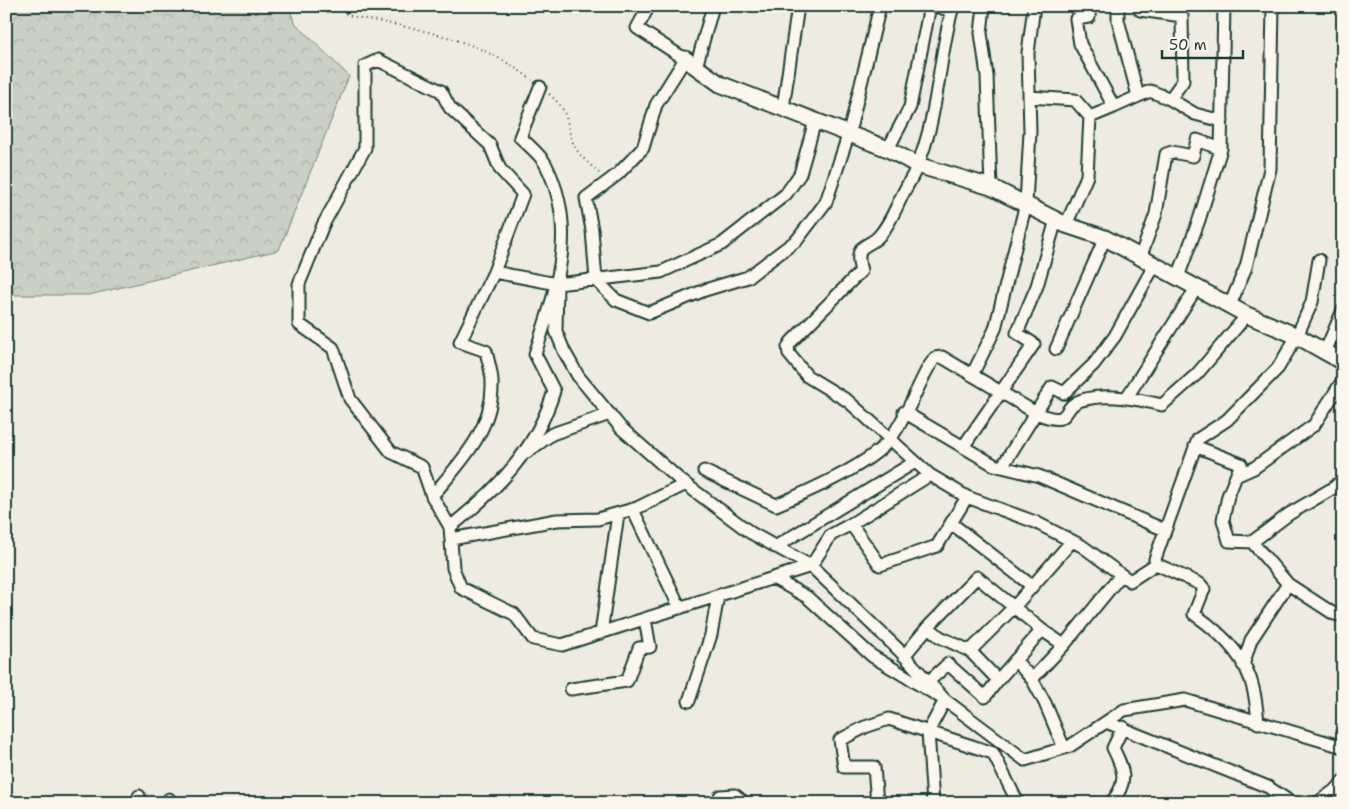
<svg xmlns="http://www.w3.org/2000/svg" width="1349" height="809" viewBox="0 0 1349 809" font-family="'Shantell Sans',sans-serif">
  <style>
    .forest { fill: url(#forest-crowns); stroke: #75867c }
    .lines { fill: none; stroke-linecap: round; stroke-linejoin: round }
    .street-casing { stroke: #1f3d34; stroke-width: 15 }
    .secondary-casing { stroke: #1f3d34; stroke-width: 19 }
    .path { stroke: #1f3d34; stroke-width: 2; stroke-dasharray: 1 4; stroke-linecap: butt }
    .street { stroke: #fbf7ec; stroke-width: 11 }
    .secondary { stroke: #fbf7ec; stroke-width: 15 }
  </style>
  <defs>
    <pattern id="forest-crowns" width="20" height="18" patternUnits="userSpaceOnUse" patternTransform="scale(1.25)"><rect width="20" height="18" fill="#cbcfc4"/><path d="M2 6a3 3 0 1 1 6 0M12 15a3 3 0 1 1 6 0" fill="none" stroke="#aeb3a9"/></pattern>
  </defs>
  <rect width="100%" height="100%" fill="#eeece1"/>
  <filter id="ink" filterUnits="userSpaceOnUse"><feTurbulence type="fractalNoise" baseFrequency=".02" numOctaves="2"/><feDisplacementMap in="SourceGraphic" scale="10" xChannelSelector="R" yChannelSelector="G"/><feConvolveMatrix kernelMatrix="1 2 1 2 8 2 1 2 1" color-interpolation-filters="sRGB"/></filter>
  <g filter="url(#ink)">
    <path class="forest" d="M6 6H289L294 22 349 76 279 250 89 295H6Z"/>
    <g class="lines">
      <g class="street-casing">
        <path id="street" d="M649 6 637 28 685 59 656 105 643 148 618 174 586 198 592 230 596 280 616 300 649 313 705 290 748 277 797 240 826 202 849 133 880 6
          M936 6 952 11
          M953 6C936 65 939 133 907 186 898 202 890 226 877 238 873 242 865 245 861 249 857 256 859 264 861 271L791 342 788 347 789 354 807 376 848 401 930 475 967 497 1035 522 1082 546 1130 581 1156 564
          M984 6 981 33 987 76 991 187
          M1090 6 1089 17 1076 19 1080 44 1114 107 1090 117
          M1118 6V20L1138 96
          M1141 6 1140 10 1182 16 1183 81 1170 99
          M696 67 713 6
          M1029 97 1075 100 1090 117 1087 176 1066 225
          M1114 107 1150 91 1168 98 1195 114 1222 121
          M783 108 798 6
          M888 149 910 107 930 6
          M1140 258 1156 214 1166 154 1172 152 1193 156 1197 140 1221 149
          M1178 277 1199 220 1221 149 1224 6
          M557 284 661 272 722 244 786 194 800 174 815 121
          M1230 305 1246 267 1270 169 1273 6
          M1056 349 1105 238
          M1325 352 1343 310
          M972 375 995 329 1026 203 1030 132 1028 53 1034 6
          M1127 397 1197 287
          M904 412 994 465 1039 476 1165 530
          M1195 446 1241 464 1228 496 1223 520 1229 541 1252 542
          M963 447 1034 344 1017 333 1037 286 1056 220
          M527 452 552 434 610 414
          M1002 467 1052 387 1064 393 1094 364 1115 336 1154 266
          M704 471 776 505C805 493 871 464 890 439 905 420 916 390 928 368L935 358 942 357 1036 413C1075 429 1059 406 1082 400 1108 393 1137 399 1162 405L1197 374 1247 315
          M1236 476 1254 468 1314 425 1343 380
          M432 496C460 463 494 429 492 382 492 372 488 361 486 351L460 342 494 272
          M967 497 937 546 880 565 851 524 831 535 811 566 562 645 533 639 514 614 461 588 453 568 450 527 432 496 422 467 391 452 350 399 333 348 299 324V284L323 225 365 148V66L378 60 441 91 450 108 490 145 500 169 523 194 494 272 557 284 556 331 564 351 578 376 621 428 680 480 751 533 811 566 899 650 945 700 1025 760 1070 746 1124 710 1185 700 1343 747
          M633 510 680 608
          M951 523 1032 586
          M851 524 930 475
          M450 527C497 490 536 450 554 391L535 354C556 289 579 231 546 165 541 155 528 145 520 137L540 87
          M451 539 557 520 598 519 637 508 686 484
          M775 547 915 462
          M773 578 807 597 872 656 945 700 928 732 933 803
          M1288 584 1252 542 1289 514 1335 487 1343 479
          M928 627 977 577 1042 630
          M601 633 618 514
          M970 651 1014 607 1072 541
          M904 656 928 627 940 637 970 651 998 680 1042 630 1064 645 1121 575
          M1015 660 1032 679 1064 645
          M1243 665 1251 640 1288 584 1334 614 1343 616
          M1032 679 1045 703 1064 748
          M928 682 948 664 985 697 998 680
          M571 689 627 681 639 648 650 647 645 619
          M689 701 711 635 718 596
          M1106 722 1268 787 1292 803
          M1258 723C1257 711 1256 699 1253 688 1246 656 1220 632 1194 614L1204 589 1200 584 1156 564 1155 559 1198 439 1227 420 1278 368 1297 336 1312 302 1319 260
          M138 803 139 796
          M167 803 169 799
          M723 803 720 796 735 795 745 803
          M877 803 874 767H844L840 740 865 727 889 719 993 753 1018 803
          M1111 803C1129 782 1124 770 1113 748L1123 727
          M1317 803 1338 788 1343 781"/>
      </g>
      <g class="secondary-casing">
        <path id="secondary" d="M685 59 720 84 888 149 917 165 991 187 1066 225 1105 238 1247 315 1297 336 1343 362"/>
      </g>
      <path class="path" d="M339 6 347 15C416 30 475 35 532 80
        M549 94C572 113 564 123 574 145 578 155 592 166 600 174"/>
      <use href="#street" class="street"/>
      <use href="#secondary" class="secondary"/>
    </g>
  </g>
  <rect width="1349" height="809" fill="none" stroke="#fbf7ec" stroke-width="25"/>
  <rect x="12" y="12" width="1324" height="784" fill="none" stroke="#1f3d34" stroke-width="2" filter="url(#ink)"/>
  <path d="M1162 50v8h81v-8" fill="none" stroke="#1f3d34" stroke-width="2.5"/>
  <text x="1169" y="50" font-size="15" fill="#1f3d34" stroke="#fbf7ec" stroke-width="4" paint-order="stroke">50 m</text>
</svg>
